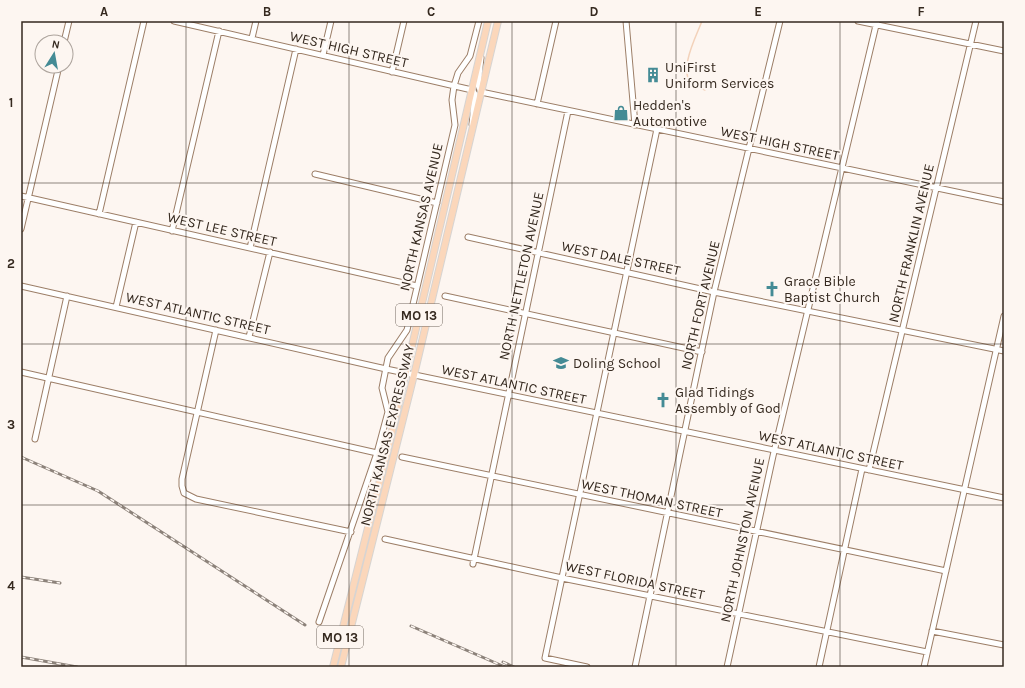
<svg xmlns="http://www.w3.org/2000/svg" width="1025" height="688" viewBox="0 0 1025 688" font-family="Karla,sans-serif">
  <style>
    .lines { fill: none; stroke-linecap: round; stroke-linejoin: round }
    .stream { stroke: #f3d2ba; stroke-width: 1.5 }
    .minor-casing { stroke: #9c7e67; stroke-width: 7 }
    .major-casing { stroke: #d7d4d2; stroke-width: 8 }
    .minor { stroke: #fff; stroke-width: 5 }
    .major { stroke: #fbd7bb; stroke-width: 6 }
    .rail-casing { stroke: #8c827a; stroke-width: 3 }
    .rail { stroke: #fdf6f1; stroke-width: 1.5; stroke-dasharray: 4.5; stroke-linecap: butt }
    .grid { fill: none; stroke: #35291f; stroke-width: 1; stroke-opacity: 0.55 }
    .labels { text-anchor: middle; stroke-width: 4; stroke-linejoin: round; paint-order: stroke }
    .shield { fill: #fdf6f1; stroke: #71665e; stroke-width: 1 }
    .shield-label { font-size: 13px; font-weight: bold; fill: #35291f }
    .street-label { font-size: 14px; fill: #35291f; stroke: #fdf6f1 }
    .poi-label { font-size: 14px; fill: #35291f; stroke: #fdf6f1; text-anchor: start }
    .neatline { fill: none; stroke: #35291f; stroke-width: 1.5 }
    .grid-label { font-size: 13px; text-anchor: middle; font-weight: bold; fill: #35291f }
  </style>
  <rect width="100%" height="100%" fill="#fdf6f1"/>
  <g class="lines">
    <path class="stream" d="M702 21C696 37 677 72 693 85 696 87 701 88 705 90"/>
    <g class="minor-casing">
      <path id="minor" d="M174 21 472 90 475 94 472 124
        M626 21 635 125
        M858 21 1004 51
        M252 38 256 21
        M64 42 69 21
        M323 55 331 21
        M481 58 478 85 481 92 1004 202
        M392 72 404 21
        M537 104 556 21
        M315 174 437 203
        M21 196 417 286
        M99 214 144 21
        M21 229 59 66
        M172 231 219 31
        M468 237 714 292 1004 351
        M250 248 296 49
        M21 286 386 369 1004 498
        M445 296 702 352
        M116 307 136 222
        M216 330 182 479V486L184 493 196 499 351 532
        M249 337 270 252
        M21 372 377 453
        M35 439 67 296
        M402 457 946 571
        M869 470 976 21
        M385 539 562 578 927 652
        M473 564 568 111
        M319 622 377 453 388 412 382 388 388 358 407 330 455 125 452 100 454 86 458 73 470 56 479 21
        M932 631 1004 645
        M587 667 545 658 657 129
        M635 667 714 292 780 21
        M727 667 773 456 877 21
        M819 667 862 469
        M924 667 1004 316"/>
    </g>
    <g class="major-casing">
      <path id="major" d="M333 667 389 444 488 21
        M341 667 414 375 498 21"/>
    </g>
    <use href="#minor" class="minor"/>
    <use href="#major" class="major"/>
    <g class="rail-casing">
      <path id="rail" d="M21 457 98 491 305 625
        M21 577 60 583
        M411 626 505 667
        M21 657 77 667
        M503 662 514 667"/>
    </g>
    <use href="#rail" class="rail"/>
  </g>
  <path class="grid" d="M186 21V667M349 21V667M512 21V667M676 21V667M840 21V667M21 183H1004M21 344H1004M21 505H1004"/>
  <defs>
    <g id="building-bare" transform="scale(1.2)"><path d="M-4-6H4V6H1V3H-1V6H-4ZM-2.5-4.3h1.7v1.8h-1.7ZM.8-4.3h1.7v1.8H.8ZM-2.5-1h1.7V.8h-1.7ZM.8-1h1.7V.8H.8Z" fill="#448b95" stroke="#fdf6f1" stroke-width="2.5" paint-order="stroke"/></g>
    <g id="shop-bare" transform="scale(1.2)"><path d="M-5-2.5h2.3a2.7 3.5 0 0 1 5.4 0H5L5.5 6h-11ZM-1.5-2.5h3a1.5 2.3 0 0 0-3 0Z" fill="#448b95" stroke="#fdf6f1" stroke-width="2.5" paint-order="stroke"/></g>
    <g id="church-bare" transform="scale(1.2)"><path d="M-1.2-6h2.4v3.5h3.3v2.4h-3.3V6h-2.4V-.1h-3.3v-2.4h3.3Z" fill="#448b95" stroke="#fdf6f1" stroke-width="2.5" paint-order="stroke"/></g>
    <g id="school-bare" transform="scale(1.2)"><path d="M0-5L7-2L0 1L-7-2ZM-4 1L0 2.5L4 1V4Q0 6-4 4Z" fill="#448b95" stroke="#fdf6f1" stroke-width="2.5" paint-order="stroke"/></g>
  </defs>
  <g fill-rule="evenodd">
    <use href="#building-bare" x="653" y="75"/>
    <use href="#shop-bare" x="621" y="113"/>
    <use href="#church-bare" x="772" y="289"/>
    <use href="#school-bare" x="561" y="363"/>
    <use href="#church-bare" x="663" y="400"/>
  </g>
  <g class="labels">
    <g class="shield">
      <rect x="396" y="304" width="46" height="22" rx="3"/>
      <rect x="317" y="626" width="46" height="22" rx="3"/>
    </g>
    <g class="shield-label">
      <text x="419" y="320">MO 13</text>
      <text x="340" y="642">MO 13</text>
    </g>
    <g class="street-label">
      <text transform="translate(349 49) rotate(13)" y="5">WEST HIGH STREET</text>
      <text transform="translate(780 143) rotate(12)" y="5">WEST HIGH STREET</text>
      <text transform="translate(421 217) rotate(-77)" y="5">NORTH KANSAS AVENUE</text>
      <text transform="translate(222 229) rotate(13)" y="5">WEST LEE STREET</text>
      <text transform="translate(911 243) rotate(-77)" y="5">NORTH FRANKLIN AVENUE</text>
      <text transform="translate(621 258) rotate(12)" y="5">WEST DALE STREET</text>
      <text transform="translate(521 276) rotate(-78)" y="5">NORTH NETTLETON AVENUE</text>
      <text transform="translate(700 305) rotate(-77)" y="5">NORTH FORT AVENUE</text>
      <text transform="translate(198 313) rotate(13)" y="5">WEST ATLANTIC STREET</text>
      <text transform="translate(514 384) rotate(12)" y="5">WEST ATLANTIC STREET</text>
      <text transform="translate(387 435) rotate(-76)" y="5">NORTH KANSAS EXPRESSWAY</text>
      <text transform="translate(831 450) rotate(12)" y="5">WEST ATLANTIC STREET</text>
      <text transform="translate(652 498) rotate(12)" y="5">WEST THOMAN STREET</text>
      <text transform="translate(742 540) rotate(-78)" y="5">NORTH JOHNSTON AVENUE</text>
      <text transform="translate(635 580) rotate(12)" y="5">WEST FLORIDA STREET</text>
    </g>
    <g class="poi-label">
      <text x="665" y="72">UniFirst<tspan x="665" dy="16">Uniform Services</tspan></text>
      <text x="633" y="110">Hedden's<tspan x="633" dy="16">Automotive</tspan></text>
      <text x="784" y="286">Grace Bible<tspan x="784" dy="16">Baptist Church</tspan></text>
      <text x="573" y="368">Doling School</text>
      <text x="675" y="397">Glad Tidings<tspan x="675" dy="16">Assembly of God</tspan></text>
    </g>
  </g>
  <rect width="1025" height="688" fill="none" stroke="#fdf6f1" stroke-width="44"/>
  <g transform="translate(54 54) rotate(11)"><circle r="19" fill="#fdf6f1" stroke="#ada49d"/>
  <path d="M0-3L7 15L0 10L-7 15Z" fill="#448b95"/>
  <text y="-6" font-size="11" font-weight="bold" text-anchor="middle" fill="#35291f">N</text>
  </g>
  <rect x="22" y="22" width="981" height="644" class="neatline"/>
  <g class="grid-label">
    <text x="104" y="16">A</text>
    <text x="267" y="16">B</text>
    <text x="431" y="16">C</text>
    <text x="594" y="16">D</text>
    <text x="758" y="16">E</text>
    <text x="921" y="16">F</text>
    <text x="11" y="107">1</text>
    <text x="11" y="268">2</text>
    <text x="11" y="429">3</text>
    <text x="11" y="590">4</text>
  </g>
</svg>
